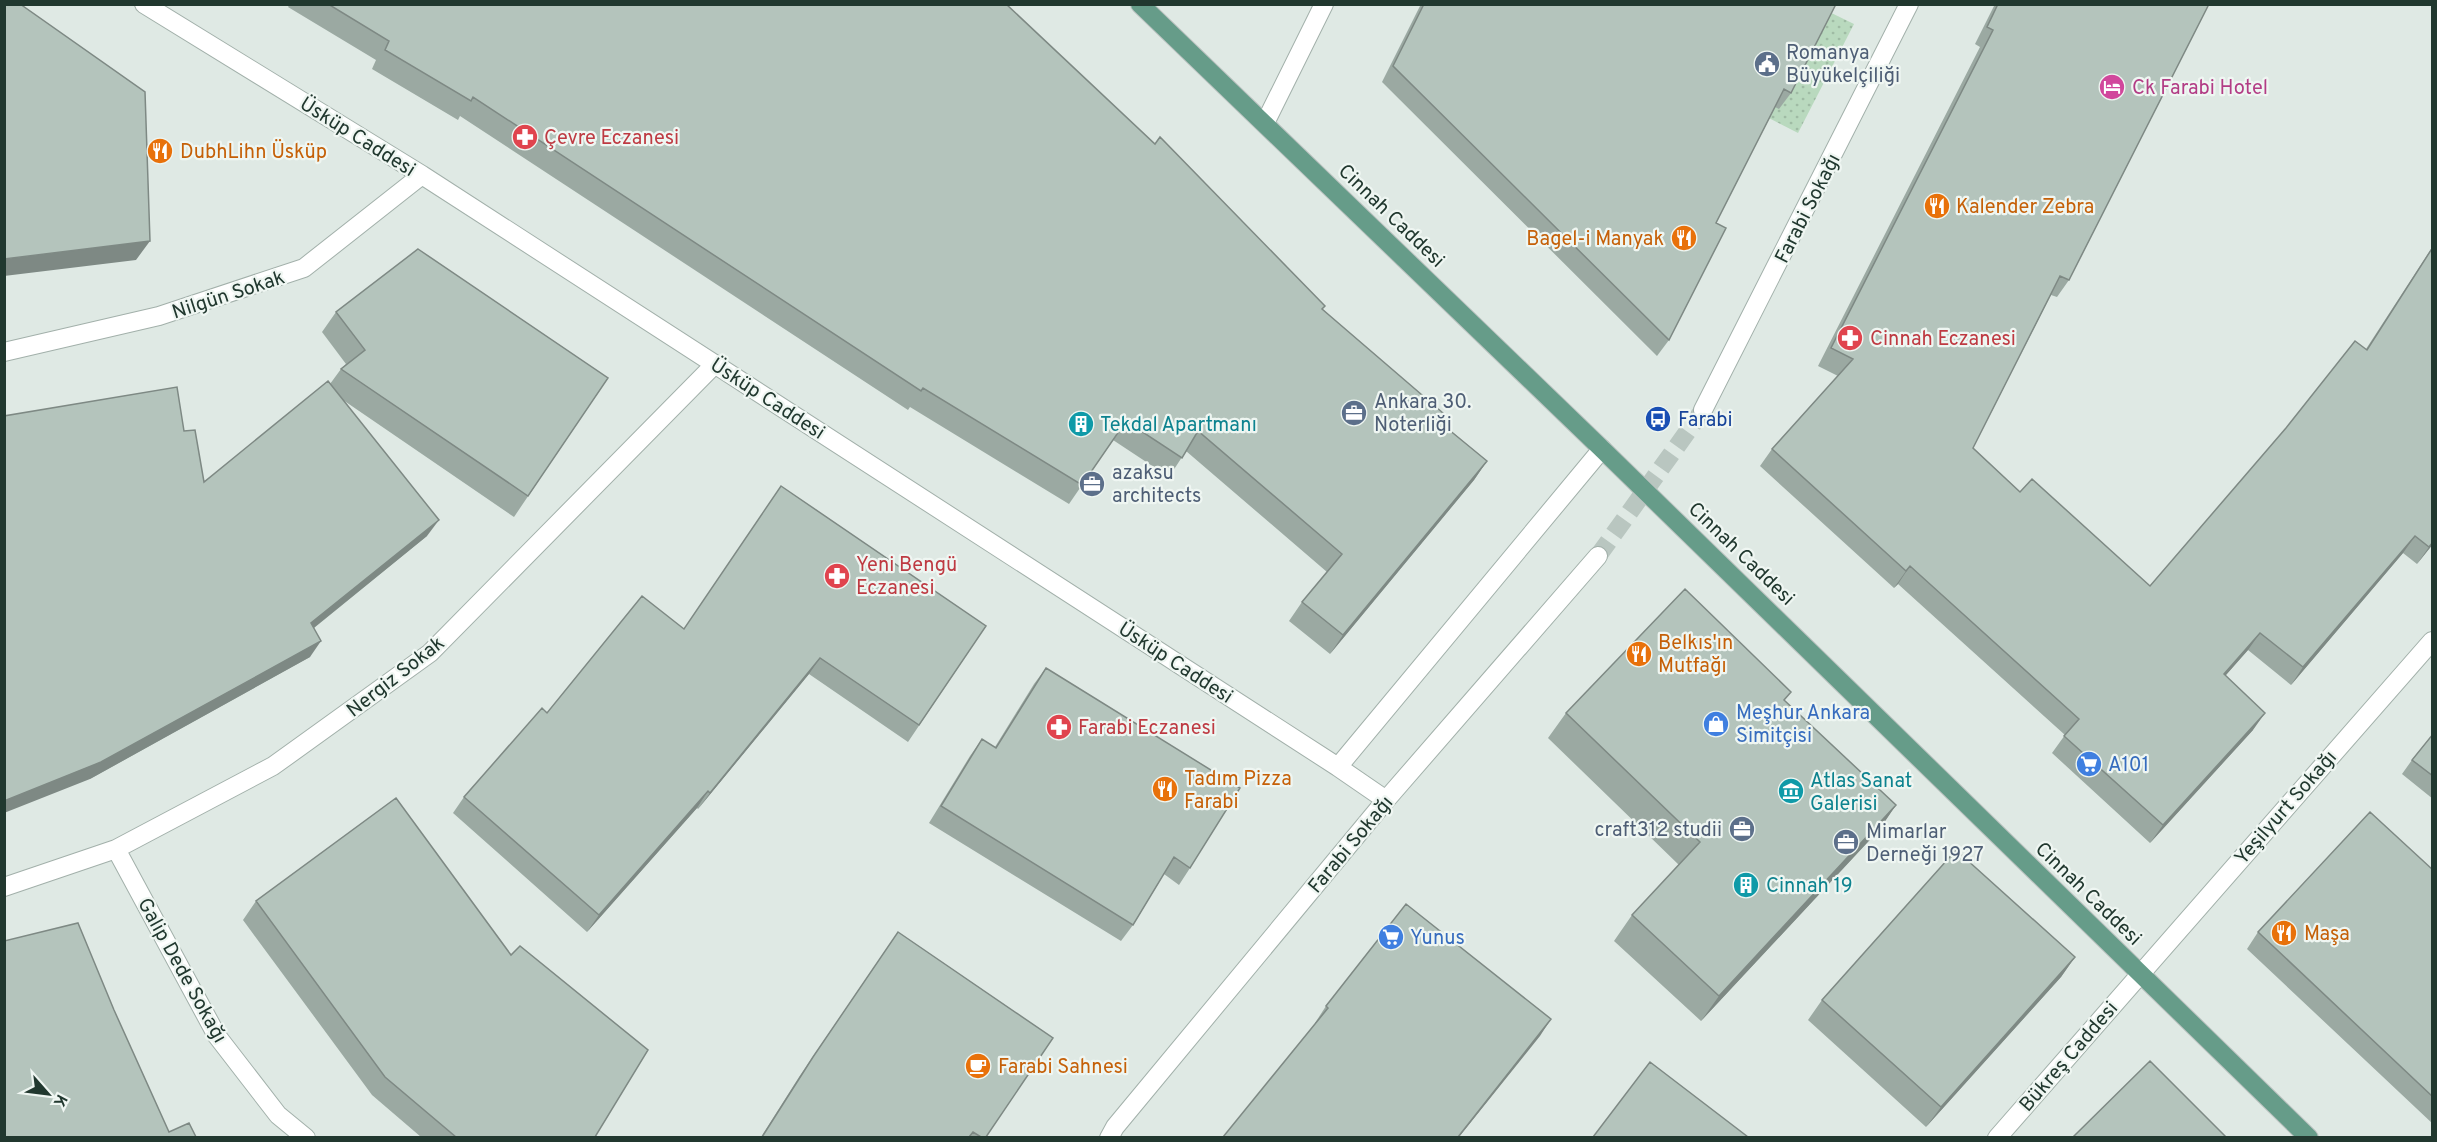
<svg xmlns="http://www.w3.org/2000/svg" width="2437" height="1142" viewBox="0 0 2437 1142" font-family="Overpass,sans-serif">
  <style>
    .garden { fill: url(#garden-dots) }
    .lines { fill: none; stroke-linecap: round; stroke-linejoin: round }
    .street-tunnel { stroke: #b9c6c0; stroke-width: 18; stroke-dasharray: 18 9; stroke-linecap: butt }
    .street-casing { stroke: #a2b0aa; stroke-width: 20 }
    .primary-casing { stroke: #bcc3c1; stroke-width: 20 }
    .street { stroke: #fff; stroke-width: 18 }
    .primary { stroke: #669c89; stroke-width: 18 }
    .wall { fill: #9ba9a2 }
    .shaded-wall { fill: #7e8984 }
    .building { fill: #b4c4bc; stroke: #7e8984; stroke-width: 1.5 }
    .labels { text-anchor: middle; stroke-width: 4.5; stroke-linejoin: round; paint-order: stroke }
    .service-label { font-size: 20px; fill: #4e5e75; stroke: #eff6f2; text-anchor: start }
    .hotel-label { font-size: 20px; fill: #b23c85; stroke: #eff6f2; text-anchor: start }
    .street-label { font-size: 20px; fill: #21382f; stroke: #eff6f2 }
    .health-label { font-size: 20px; fill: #be3a42; stroke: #eff6f2; text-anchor: start }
    .food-label { font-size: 20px; fill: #c56008; stroke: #eff6f2; text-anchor: start }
    .transit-label { font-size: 20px; fill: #164399; stroke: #eff6f2; text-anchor: start }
    .culture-label { font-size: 20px; fill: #0d838f; stroke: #eff6f2; text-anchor: start }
    .shop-label { font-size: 20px; fill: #366cbe; stroke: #eff6f2; text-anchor: start }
  </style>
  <defs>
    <pattern id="garden-dots" width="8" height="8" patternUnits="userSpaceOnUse" patternTransform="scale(1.5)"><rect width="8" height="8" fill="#b9d9be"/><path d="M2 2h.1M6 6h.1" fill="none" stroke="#9fbba4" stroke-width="1.8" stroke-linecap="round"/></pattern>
  </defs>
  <rect width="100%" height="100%" fill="#dfe9e4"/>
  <path class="garden" d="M1621 4 1815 5 1854 24 1798 133 1606 35Z"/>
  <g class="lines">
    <path class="street-tunnel" d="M1598 556 1703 410"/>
    <g class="street-casing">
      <path id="street" d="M144 4 422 175 1338 767 1386 800
        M1265 123 1324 4
        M4 352 159 316 304 268 422 175
        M1703 410 1909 4
        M1338 767 1602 449
        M116 849 217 1036 278 1115 306 1138
        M4 887 116 849 273 766 430 653 715 364
        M1109 1138 1115 1127 1386 800 1598 556
        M1997 1138 2432 641"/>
    </g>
    <g class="primary-casing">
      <path id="primary" d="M1140 4 1602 449 2309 1138"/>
    </g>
    <use href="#street" class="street"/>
    <use href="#primary" class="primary"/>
  </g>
  <path class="wall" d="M290 4H1006L1438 420 1487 461 1474 480 1330 654 1289 621 1302 602 1327 572 1186 451 1169 477 1113 440 1069 504 910 407 908 410 460 116 458 120 372 69 376 60 288 7Z
    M1421 4H1836L1791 93 1779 109 1775 107 1716 223 1669 340 1657 356 1382 82Z
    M1995 4H2209L2069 280 2057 297 2051 295 1973 448 2020 492 2150 586 2366 349 2433 246V544L2417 564 2403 553 2291 685 2248 650 2225 676 2253 730 2150 843 2052 753 2065 735 1898 584 1894 588 1760 466 1772 449 1838 376 1818 366 1980 47 1975 44Z
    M336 312 608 378 514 517 343 400 427 536 314 628 310 657 90 779 184 431 204 482 330 384 341 369 346 364 322 332Z
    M986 626 908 742 809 674 698 809 697 808 587 932 453 813 464 797 547 713 684 629Z
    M1046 668 1190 868 1179 885 1164 874 1133 925 1121 941 929 823 970 756 982 739 995 747 1034 684Z
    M1785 701 1896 805 1879 830 1701 1021 1614 941 1632 915 1679 865 1548 738 1566 713Z
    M2433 734V799L2402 774 2412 760Z
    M2433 870V1124L2247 949 2258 932Z
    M256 901 595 1137H421L372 1095 243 920Z
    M898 932 986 1137H761L799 1077Z
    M2075 957 2061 977 1926 1127 1808 1020 1822 1000Z
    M1326 1006 1540 1036 1316 1024 1315 1023Z"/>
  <path class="shaded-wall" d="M150 241 136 260 4 276V259Z
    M1487 461 1474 480 1330 654 1343 635Z
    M439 520 427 536 300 639 311 623Z
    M2415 536 2403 553 2291 685 2303 667Z
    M2433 542V544L2417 564 2429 547Z
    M1910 566 1898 584 1894 588 1906 571Z
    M2260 633 2248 650 2211 692 2224 674Z
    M321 641 310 657 90 779 4 813V801Z
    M820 658 809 674 698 809 710 793Z
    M2265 713 2253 730 2150 843 2163 825Z
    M708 791 697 808 587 932 599 915Z
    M1896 805 1879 830 1701 1021 1719 996Z
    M2075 957 2061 977 1926 1127 1941 1107Z
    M1551 1019 1540 1036 1459 1137H1458Z"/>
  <path class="building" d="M4 4H20L145 92 150 241 4 259Z
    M328 4H1006L1155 144 1160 137 1325 306 1322 309 1443 413 1437 420 1487 461 1343 635 1302 602 1342 554 1198 431 1182 458 1126 421 1082 485 923 388 921 391 473 97 471 101 385 50 389 41Z
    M1424 4H1836L1791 93 1784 89 1716 223 1726 228 1669 340 1393 66Z
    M1998 4H2209L2069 280 2060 276 1973 448 2020 492 2032 479 2150 586 2286 428 2355 341 2367 350 2433 247V542L2429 547 2415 536 2303 667 2260 633 2224 674 2265 713 2163 825 2064 736 2079 719 1910 566 1906 571 1772 449 1853 359 1831 348 1993 30 1987 27Z
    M418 249 608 378 528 496 341 369 365 350 336 312Z
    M328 381 439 520 311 623 321 641 101 762 4 801V416L177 387 184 431 195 430 204 482Z
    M781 486 986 626 919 725 820 658 710 793 708 791 599 915 464 797 542 708 547 713 642 596 684 629Z
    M1685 589 1791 692 1784 700 1896 805 1719 996 1632 915 1700 842 1566 713Z
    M1046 668 1240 788 1190 868 1174 857 1133 925 941 806 982 739 996 748Z
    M2433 734V776L2412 760Z
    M396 798 511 955 520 946 648 1050 595 1137H456L385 1077 256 901Z
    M2370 812 2433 870V1097L2258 932Z
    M1956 850 2075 957 1941 1107 1822 1000Z
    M1406 904 1551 1019 1458 1137H1223L1328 1008 1326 1006Z
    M78 923 114 1010 169 1132 189 1123 196 1137H4V941Z
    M898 932 1053 1038 986 1137H981L973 1132 969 1137H762L813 1057Z
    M2150 1061 2226 1137H2073Z
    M1650 1062 1748 1137H1593Z"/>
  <defs>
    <g id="civic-disc" transform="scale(1.35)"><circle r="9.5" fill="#5c6f8a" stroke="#eff6f2"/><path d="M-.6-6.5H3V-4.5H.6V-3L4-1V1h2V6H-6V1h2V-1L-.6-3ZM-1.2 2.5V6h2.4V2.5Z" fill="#fff"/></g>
    <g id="hotel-disc" transform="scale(1.35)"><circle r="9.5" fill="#d1479c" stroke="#eff6f2"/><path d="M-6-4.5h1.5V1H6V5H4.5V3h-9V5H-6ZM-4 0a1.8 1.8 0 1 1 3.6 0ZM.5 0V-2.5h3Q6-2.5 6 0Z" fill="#fff"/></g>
    <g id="pharmacy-disc" transform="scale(1.35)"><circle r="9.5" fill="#e0444e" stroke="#eff6f2"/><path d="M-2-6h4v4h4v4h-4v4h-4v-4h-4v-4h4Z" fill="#fff"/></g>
    <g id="restaurant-disc" transform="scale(1.35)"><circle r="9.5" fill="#e8710a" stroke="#eff6f2"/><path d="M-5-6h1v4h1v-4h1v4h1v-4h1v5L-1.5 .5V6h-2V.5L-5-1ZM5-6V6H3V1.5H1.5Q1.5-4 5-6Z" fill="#fff"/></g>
    <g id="office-disc" transform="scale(1.35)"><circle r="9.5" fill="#5c6f8a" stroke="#eff6f2"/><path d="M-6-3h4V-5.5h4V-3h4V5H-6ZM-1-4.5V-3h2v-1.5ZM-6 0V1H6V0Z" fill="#fff"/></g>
    <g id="bus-disc" transform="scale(1.35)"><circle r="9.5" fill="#1a4fb4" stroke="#eff6f2"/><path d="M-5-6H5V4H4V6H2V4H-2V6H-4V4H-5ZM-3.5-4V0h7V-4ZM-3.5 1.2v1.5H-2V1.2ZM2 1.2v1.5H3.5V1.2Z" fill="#fff"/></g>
    <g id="building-disc" transform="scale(1.35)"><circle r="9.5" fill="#0f9aa8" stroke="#eff6f2"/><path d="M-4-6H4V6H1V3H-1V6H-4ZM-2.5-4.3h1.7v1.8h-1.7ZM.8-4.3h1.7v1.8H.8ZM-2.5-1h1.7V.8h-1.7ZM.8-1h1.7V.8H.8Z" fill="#fff"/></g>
    <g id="shop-disc" transform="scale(1.35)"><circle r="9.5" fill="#3f7fe0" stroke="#eff6f2"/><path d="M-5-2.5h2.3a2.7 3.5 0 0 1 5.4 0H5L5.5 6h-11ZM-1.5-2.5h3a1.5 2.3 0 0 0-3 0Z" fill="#fff"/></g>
    <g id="supermarket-disc" transform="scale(1.35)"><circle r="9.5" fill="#3f7fe0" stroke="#eff6f2"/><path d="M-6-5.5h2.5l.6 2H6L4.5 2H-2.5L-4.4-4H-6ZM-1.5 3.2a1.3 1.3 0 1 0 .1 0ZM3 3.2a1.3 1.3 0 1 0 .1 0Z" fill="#fff"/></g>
    <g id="museum-disc" transform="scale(1.35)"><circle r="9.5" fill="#0f9aa8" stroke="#eff6f2"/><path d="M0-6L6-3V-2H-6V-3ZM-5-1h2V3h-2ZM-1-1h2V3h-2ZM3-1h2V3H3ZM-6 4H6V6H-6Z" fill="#fff"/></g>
    <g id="cafe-disc" transform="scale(1.35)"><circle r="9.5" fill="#e8710a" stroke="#eff6f2"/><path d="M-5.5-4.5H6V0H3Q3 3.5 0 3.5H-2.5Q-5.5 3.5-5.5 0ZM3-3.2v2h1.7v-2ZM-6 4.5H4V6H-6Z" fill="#fff"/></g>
  </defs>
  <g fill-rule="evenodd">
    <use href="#civic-disc" x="1767" y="64"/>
    <use href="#hotel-disc" x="2112" y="87"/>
    <use href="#pharmacy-disc" x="525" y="137"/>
    <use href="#restaurant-disc" x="160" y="151"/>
    <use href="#restaurant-disc" x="1937" y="206"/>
    <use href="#restaurant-disc" x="1684" y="238"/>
    <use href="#pharmacy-disc" x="1850" y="338"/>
    <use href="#office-disc" x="1354" y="413"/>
    <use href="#bus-disc" x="1658" y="419"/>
    <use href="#building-disc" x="1081" y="424"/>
    <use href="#office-disc" x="1092" y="484"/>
    <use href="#pharmacy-disc" x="837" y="576"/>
    <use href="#restaurant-disc" x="1639" y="654"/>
    <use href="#shop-disc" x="1716" y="724"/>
    <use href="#pharmacy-disc" x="1059" y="727"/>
    <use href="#supermarket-disc" x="2089" y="764"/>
    <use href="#restaurant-disc" x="1165" y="789"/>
    <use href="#museum-disc" x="1791" y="791"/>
    <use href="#office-disc" x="1742" y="829"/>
    <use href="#office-disc" x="1846" y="842"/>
    <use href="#building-disc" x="1746" y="885"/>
    <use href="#restaurant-disc" x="2284" y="933"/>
    <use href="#supermarket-disc" x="1391" y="937"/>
    <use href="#cafe-disc" x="978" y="1066"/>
  </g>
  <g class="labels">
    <g class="service-label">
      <text x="1786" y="59">Romanya<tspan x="1786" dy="23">Büyükelçiliği</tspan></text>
      <text x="1374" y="408">Ankara 30.<tspan x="1374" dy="23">Noterliği</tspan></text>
      <text x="1112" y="479">azaksu<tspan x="1112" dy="23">architects</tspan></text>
      <text x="1722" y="836" text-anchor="end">craft312 studii</text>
      <text x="1866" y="838">Mimarlar<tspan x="1866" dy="23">Derneği 1927</tspan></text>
    </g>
    <g class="hotel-label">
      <text x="2132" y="94">Ck Farabi Hotel</text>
    </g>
    <g class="street-label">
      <text transform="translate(358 136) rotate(32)" y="7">Üsküp Caddesi</text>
      <text transform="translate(1807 208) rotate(-63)" y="7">Farabi Sokağı</text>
      <text transform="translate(1392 215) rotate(44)" y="7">Cinnah Caddesi</text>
      <text transform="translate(228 294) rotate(-18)" y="7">Nilgün Sokak</text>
      <text transform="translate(768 398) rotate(33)" y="7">Üsküp Caddesi</text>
      <text transform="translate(1742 553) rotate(44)" y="7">Cinnah Caddesi</text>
      <text transform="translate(1176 662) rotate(33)" y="7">Üsküp Caddesi</text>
      <text transform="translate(395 676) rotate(-38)" y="7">Nergiz Sokak</text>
      <text transform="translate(2285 807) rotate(-49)" y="7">Yeşilyurt Sokağı</text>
      <text transform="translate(1350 844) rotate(-50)" y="7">Farabi Sokağı</text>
      <text transform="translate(2089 893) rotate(44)" y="7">Cinnah Caddesi</text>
      <text transform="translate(183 970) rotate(61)" y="7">Galip Dede Sokağı</text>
      <text transform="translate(2068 1056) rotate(-49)" y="7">Bükreş Caddesi</text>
    </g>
    <g class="health-label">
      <text x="544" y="144">Çevre Eczanesi</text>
      <text x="1870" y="345">Cinnah Eczanesi</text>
      <text x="856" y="571">Yeni Bengü<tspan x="856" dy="23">Eczanesi</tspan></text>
      <text x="1078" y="734">Farabi Eczanesi</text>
    </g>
    <g class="food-label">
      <text x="180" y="158">DubhLihn Üsküp</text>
      <text x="1956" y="213">Kalender Zebra</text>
      <text x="1664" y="245" text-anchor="end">Bagel-i Manyak</text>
      <text x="1658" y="649">Belkıs'ın<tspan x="1658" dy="23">Mutfağı</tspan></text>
      <text x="1184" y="785">Tadım Pizza<tspan x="1184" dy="23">Farabi</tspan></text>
      <text x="2304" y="940">Maşa</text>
      <text x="998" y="1073">Farabi Sahnesi</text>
    </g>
    <g class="transit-label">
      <text x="1678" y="426">Farabi</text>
    </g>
    <g class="culture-label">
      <text x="1100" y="431">Tekdal Apartmanı</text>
      <text x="1810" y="787">Atlas Sanat<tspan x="1810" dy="23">Galerisi</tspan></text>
      <text x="1766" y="892">Cinnah 19</text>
    </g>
    <g class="shop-label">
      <text x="1736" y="719">Meşhur Ankara<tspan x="1736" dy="23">Simitçisi</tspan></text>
      <text x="2108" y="771">A101</text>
      <text x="1410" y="944">Yunus</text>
    </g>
  </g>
  <rect width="2437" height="1142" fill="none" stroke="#21382f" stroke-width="12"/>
  <g transform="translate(48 1094) rotate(118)" stroke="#eff6f2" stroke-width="4.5" paint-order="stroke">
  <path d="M0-4.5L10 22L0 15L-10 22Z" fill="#21382f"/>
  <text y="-9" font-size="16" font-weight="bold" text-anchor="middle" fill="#21382f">K</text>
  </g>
</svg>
